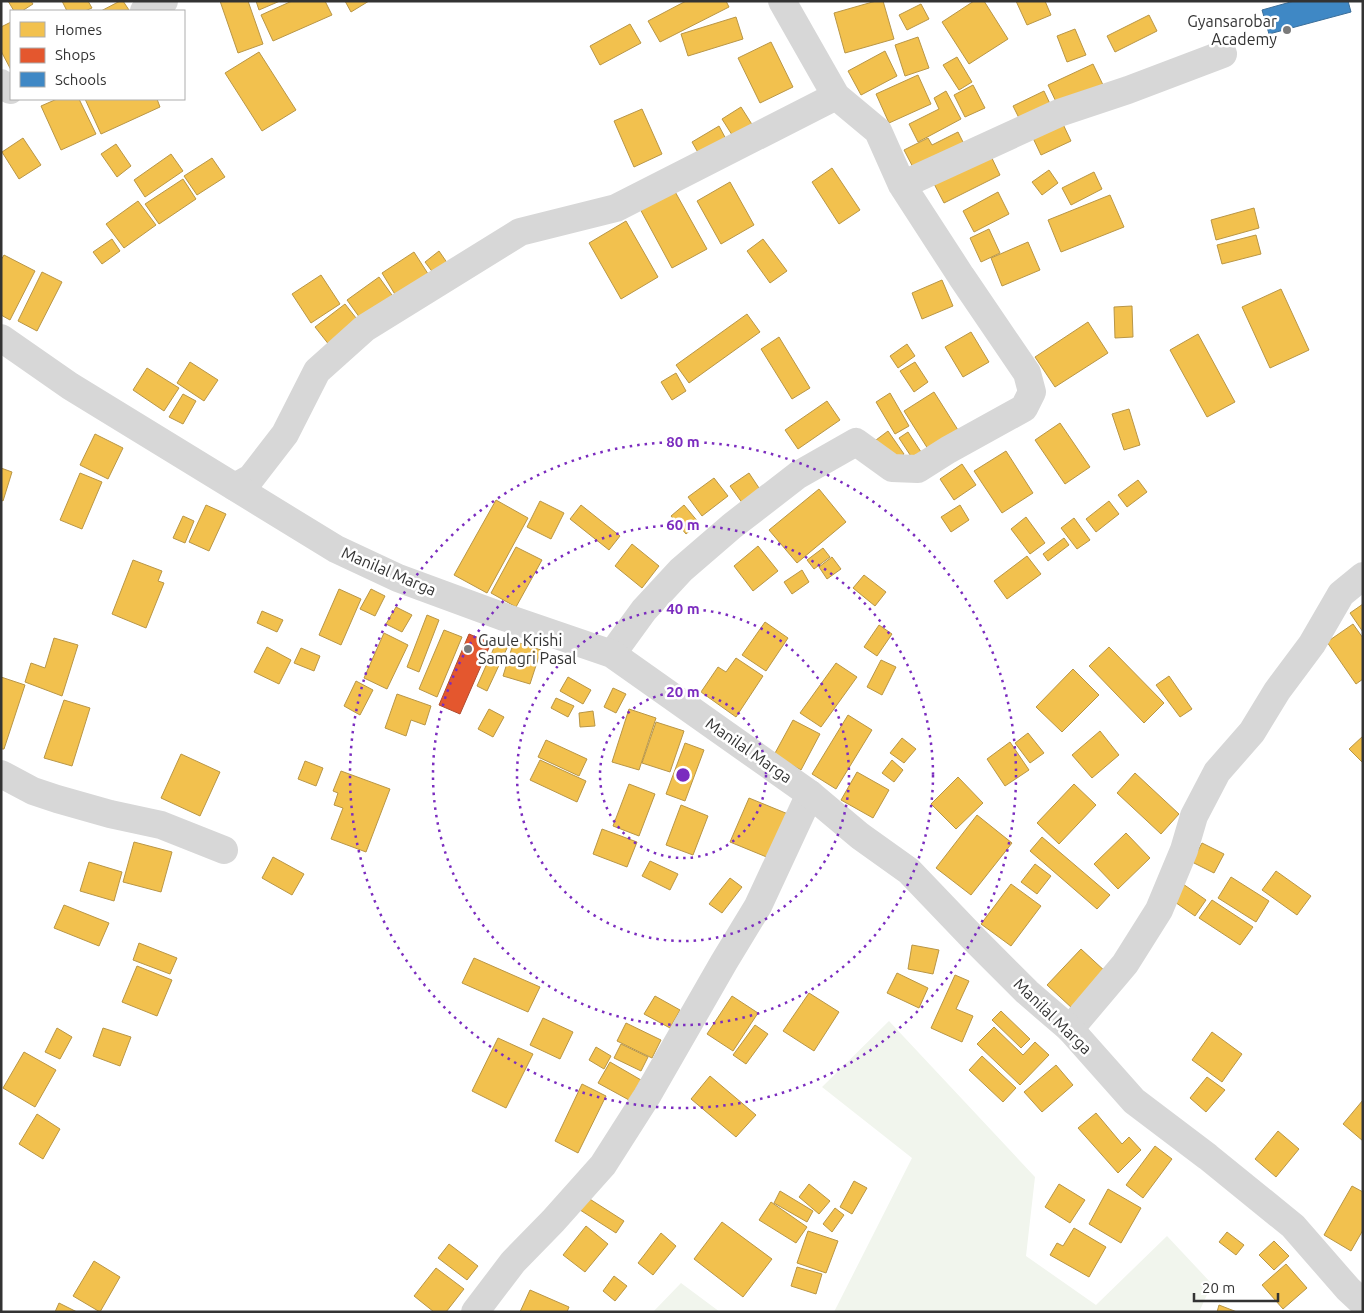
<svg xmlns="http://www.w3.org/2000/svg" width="1364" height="1313" viewBox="0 0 1364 1313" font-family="Ubuntu,sans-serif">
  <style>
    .green { fill: #f1f5ed }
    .homes { fill: #f2c14e; stroke: #b99646 }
    .shops { fill: #e4572e; stroke: #af4c30 }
    .schools { fill: #3f88c5; stroke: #3b6e99 }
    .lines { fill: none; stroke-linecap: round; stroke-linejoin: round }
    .minor { stroke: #d7d7d7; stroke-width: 28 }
    .tertiary { stroke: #d7d7d7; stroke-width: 28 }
    .ring { fill: none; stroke: #7b2cbf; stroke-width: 2.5; stroke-dasharray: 2.5 5 }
    .poi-dot { fill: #7a7a7a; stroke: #fff; stroke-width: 2 }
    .labels { text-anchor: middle; stroke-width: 5; stroke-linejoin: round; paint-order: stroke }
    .poi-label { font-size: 16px; fill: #333; stroke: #fff; text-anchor: end }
    .street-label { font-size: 16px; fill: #333; stroke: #fff }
    .centre { fill: #7b2cbf; stroke: #fff; stroke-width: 2.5 }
    .ring-label { font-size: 15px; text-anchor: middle; font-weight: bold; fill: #7b2cbf; stroke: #fff; stroke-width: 5; stroke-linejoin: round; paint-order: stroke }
  </style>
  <rect width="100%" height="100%" fill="#fff"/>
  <path class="green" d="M889 1021 1035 1177 1026 1256 1096 1305 1167 1236 1212 1284 1199 1312H834L912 1158 822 1087Z
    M681 1283 720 1312H653Z"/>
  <path class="homes" d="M8 1H31L33 4 22 11H14Z
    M62 1H88L92 8 85 11H67Z
    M120 1H123L129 10 101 11Z
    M220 1H248L263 44 238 53Z
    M256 1H280L259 10Z
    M292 1H325L332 15 273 41 261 15Z
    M345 1H369L351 12Z
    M686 1H726L729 7 660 42 648 21Z
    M876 1H883L894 39 845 53 834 13Z
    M974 1H984L1008 39 969 64 942 22Z
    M1016 1H1045L1051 15 1027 25Z
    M921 4 929 19 907 30 899 15Z
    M1149 15 1157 31 1115 52 1107 36Z
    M736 17 743 39 688 56 681 34Z
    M11 22V70L1 51V27Z
    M630 24 641 43 600 65 590 46Z
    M1075 29 1086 55 1067 62 1057 36Z
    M918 37 929 68 905 76 895 45Z
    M771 42 793 87 760 103 738 58Z
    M885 51 897 76 861 95 848 71Z
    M259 52 296 110 262 131 225 73Z
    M957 57 972 82 959 90 943 65Z
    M1093 64 1104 87 1059 108 1048 85Z
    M918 75 931 104 889 123 876 94Z
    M973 85 985 108 965 117 954 95Z
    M946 91 961 119 918 142 909 124 939 109 934 98Z
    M1044 91 1052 108 1022 124 1013 106Z
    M57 99H79L96 134 61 150 41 106Z
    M85 99H157L160 107 101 134Z
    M741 107 753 126 734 138 722 119Z
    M642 109 662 154 634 167 614 121Z
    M1062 122 1071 141 1041 155 1032 136Z
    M719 126 727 141 700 156 692 142Z
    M958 132 967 150 917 175 904 150 928 138 932 145Z
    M23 138 41 165 19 179 2 152Z
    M116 144 131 166 117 177 101 154Z
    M989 152 1000 175 944 203 932 180Z
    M171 154 183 171 145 197 134 180Z
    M212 158 225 177 197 195 184 176Z
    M832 168 860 210 839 224 812 182Z
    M1049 170 1058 183 1042 195 1032 182Z
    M1094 172 1102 189 1071 205 1062 188Z
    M183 179 196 199 159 224 145 204Z
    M730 182 754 225 721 244 697 201Z
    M673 188 707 249 672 268 639 207Z
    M998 192 1009 214 974 232 963 211Z
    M1110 195 1124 227 1061 252 1048 220Z
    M138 201 156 225 124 248 106 224Z
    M1254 208 1259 228 1216 240 1211 220Z
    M626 221 658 277 621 299 589 243Z
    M989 229 1000 253 981 262 970 238Z
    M1256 235 1261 254 1222 264 1217 245Z
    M112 239 120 251 102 264 93 252Z
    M763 239 787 271 770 283 747 251Z
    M1028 242 1040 270 1002 286 991 258Z
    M439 251 448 264 434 274 425 262Z
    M414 252 432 280 399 301 382 273Z
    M4 255 35 271 10 320 1 315V260Z
    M42 272 62 282 37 331 18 321Z
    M321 275 340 304 311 323 292 294Z
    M379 277 397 302 365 325 347 300Z
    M942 280 953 306 922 319 912 293Z
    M1281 289 1309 350 1270 368 1242 307Z
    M345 304 360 323 330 346 315 327Z
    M1132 306 1133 337 1115 338 1114 307Z
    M747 314 760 332 689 383 676 365Z
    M1088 322 1108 353 1055 387 1035 357Z
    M971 332 989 362 963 377 945 347Z
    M1198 334 1235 402 1207 417 1170 350Z
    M779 337 810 388 792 399 761 349Z
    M907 344 915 356 898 368 890 356Z
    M190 362 218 380 204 401 177 383Z
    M915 362 928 382 914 392 900 371Z
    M147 368 179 388 164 411 133 390Z
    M676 373 686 391 672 400 661 382Z
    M934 392 958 430 928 449 904 411Z
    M890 393 909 426 895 434 876 402Z
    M183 394 196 401 183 424 169 417Z
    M827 401 840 420 798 449 785 430Z
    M1129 409 1140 445 1124 450 1112 414Z
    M1060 423 1090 467 1065 484 1035 440Z
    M888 431 904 454 892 463 876 440Z
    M908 432 925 458 916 464 899 438Z
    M95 434 123 448 108 479 80 465Z
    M1006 451 1033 493 1002 513 974 471Z
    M962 464 976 485 954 500 940 479Z
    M1 468 12 472 3 501 1 500Z
    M80 473 102 482 82 529 60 520Z
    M749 473 761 491 743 504 730 486Z
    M714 478 728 496 702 516 688 497Z
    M1138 480 1147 492 1127 507 1118 495Z
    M819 489 846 522 797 563 769 530Z
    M496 500 528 518 487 593 454 575Z
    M540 501 564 513 551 539 527 527Z
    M1109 501 1119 514 1096 532 1086 519Z
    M206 505 226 514 209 551 189 542Z
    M581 505 620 536 609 550 570 519Z
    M684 505 699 523 686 534 671 516Z
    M960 505 969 520 951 532 941 517Z
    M183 516 194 521 185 543 173 538Z
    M1026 517 1045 543 1030 554 1011 529Z
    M1074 518 1090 540 1077 549 1061 528Z
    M1064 538 1069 545 1048 561 1043 554Z
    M632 544 659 566 642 588 615 566Z
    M758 546 778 571 753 591 734 566Z
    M516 547 542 560 516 607 491 593Z
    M823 548 830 557 814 569 807 560Z
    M1027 556 1041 574 1007 599 994 581Z
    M832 557 841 569 827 579 819 567Z
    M133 560 162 571 158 581 164 583 146 628 112 614Z
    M802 570 809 582 792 594 784 582Z
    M864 575 886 592 875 606 853 588Z
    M339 589 361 599 341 645 319 635Z
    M371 589 385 596 375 616 360 609Z
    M1363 604V632L1350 613Z
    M396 607 412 615 402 632 386 624Z
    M262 611 283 620 277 632 257 623Z
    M427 615 439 620 419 672 407 667Z
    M765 622 788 638 766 671 742 655Z
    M1353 624 1363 638V679L1356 684 1327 642Z
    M879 625 892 634 877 656 864 647Z
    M444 630 462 637 437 697 419 689Z
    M384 633 408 645 387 689 364 678Z
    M54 638 78 645 62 696 25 682 31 663 45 668Z
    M497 641 508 646 487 691 477 686Z
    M514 641 541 650 530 684 503 676Z
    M267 647 291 660 279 684 254 672Z
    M1109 647 1164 703 1144 723 1089 666Z
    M301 648 320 656 314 671 294 663Z
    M736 658 763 676 736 717 701 692 718 667 726 672Z
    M881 660 896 667 882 695 867 687Z
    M836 663 857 677 821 727 800 713Z
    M1073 669 1099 695 1062 732 1036 707Z
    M1169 676 1192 709 1180 717 1156 685Z
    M1 677 25 685 4 749H1Z
    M568 677 591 690 583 704 560 691Z
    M356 681 373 690 360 715 344 706Z
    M613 688 626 694 616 713 604 707Z
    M397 694 431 706 425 725 411 720 406 736 385 728Z
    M556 698 574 706 568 717 551 708Z
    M64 700 90 708 72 766 44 758Z
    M489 709 504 717 493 737 478 729Z
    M629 709 656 718 639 770 612 762Z
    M593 711 595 726 580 727 579 713Z
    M848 715 872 730 836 789 812 774Z
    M793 720 820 734 801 770 774 755Z
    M656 722 684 731 670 772 642 763Z
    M1100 731 1119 755 1092 778 1072 755Z
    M1028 733 1044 753 1030 763 1015 743Z
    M1363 736V763L1349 749Z
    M902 738 916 749 904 763 890 753Z
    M546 740 587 759 579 776 538 757Z
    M1010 742 1029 770 1005 786 987 759Z
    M685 743 704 750 685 801 666 794Z
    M181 754 220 772 200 816 161 798Z
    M540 760 586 781 577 802 530 780Z
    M892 760 903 770 894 782 882 773Z
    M305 761 323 768 316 786 298 779Z
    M341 771 390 789 366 852 331 839 343 808 334 805 338 793 333 791Z
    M857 772 889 790 873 818 841 800Z
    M1135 773 1179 814 1161 834 1117 793Z
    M958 777 983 803 956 829 931 804Z
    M629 784 655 794 639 836 613 826Z
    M1074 784 1096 805 1059 844 1037 823Z
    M749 798 788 814 769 858 730 842Z
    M681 805 708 816 693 855 666 845Z
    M977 815 1012 843 971 895 936 868Z
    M602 829 637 842 627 867 593 854Z
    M1126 833 1150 858 1118 889 1094 864Z
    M1042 837 1110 895 1097 909 1030 851Z
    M134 842 172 852 161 892 123 882Z
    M1202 843 1224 854 1214 873 1192 862Z
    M273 857 304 874 292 895 262 878Z
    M650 861 678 874 670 890 642 876Z
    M89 862 122 872 114 901 80 891Z
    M1035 864 1051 876 1037 894 1021 882Z
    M1276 871 1311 896 1297 915 1262 890Z
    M1231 877 1269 901 1256 922 1218 898Z
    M730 878 742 887 722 913 709 904Z
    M1011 884 1041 906 1011 946 981 924Z
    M1183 884 1206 900 1195 916 1172 900Z
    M1212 900 1253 927 1240 945 1199 918Z
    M64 905 109 923 99 946 54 928Z
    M139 943 177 958 170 974 133 960Z
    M912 945 939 950 933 974 908 969Z
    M1081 949 1107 973 1073 1009 1047 985Z
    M474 958 540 987 528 1012 462 983Z
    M137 966 172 980 157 1016 122 1002Z
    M897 973 928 988 919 1008 887 993Z
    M955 975 969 981 956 1009 973 1016 962 1042 931 1028Z
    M809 993 839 1012 814 1051 783 1031Z
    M655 996 680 1010 670 1028 644 1014Z
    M732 996 758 1013 733 1051 707 1034Z
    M1001 1011 1030 1039 1021 1048 992 1020Z
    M543 1018 573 1032 560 1059 530 1045Z
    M626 1023 661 1040 652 1058 617 1041Z
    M755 1025 768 1034 746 1064 733 1055Z
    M994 1027 1023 1055 1035 1042 1049 1055 1020 1085 977 1044Z
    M57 1028 72 1037 60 1059 45 1052Z
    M103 1028 131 1037 120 1066 93 1056Z
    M1212 1032 1242 1054 1222 1082 1192 1060Z
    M498 1038 533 1054 506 1108 472 1091Z
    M621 1044 648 1057 641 1071 614 1058Z
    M596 1047 611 1056 604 1069 589 1060Z
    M24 1052 56 1070 35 1107 3 1088Z
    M982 1056 1016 1088 1003 1102 969 1070Z
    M610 1062 641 1080 629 1100 598 1083Z
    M1056 1065 1073 1085 1042 1112 1024 1092Z
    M710 1076 756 1115 736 1137 691 1099Z
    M1207 1077 1225 1090 1206 1112 1190 1098Z
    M582 1084 606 1096 578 1153 555 1141Z
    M1363 1100V1141L1343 1124Z
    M1096 1113 1122 1144 1129 1137 1141 1150 1118 1173 1078 1128Z
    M37 1114 60 1129 43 1159 19 1144Z
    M1278 1131 1299 1149 1276 1177 1255 1159Z
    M1155 1146 1172 1159 1143 1198 1126 1185Z
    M854 1181 867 1188 852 1214 840 1207Z
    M809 1184 830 1201 819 1214 799 1197Z
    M1059 1184 1085 1200 1070 1223 1045 1207Z
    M1352 1186 1363 1192V1230L1351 1251 1324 1235Z
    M1108 1189 1141 1208 1121 1243 1089 1224Z
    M780 1191 813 1211 807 1222 774 1203Z
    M585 1196 624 1221 616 1233 577 1208Z
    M771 1202 807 1227 796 1243 759 1220Z
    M835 1208 844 1215 832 1232 823 1224Z
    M722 1222 772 1259 743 1297 694 1259Z
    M586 1226 608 1244 585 1272 563 1255Z
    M1074 1228 1106 1247 1089 1277 1050 1255 1057 1243 1063 1246Z
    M808 1231 838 1241 826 1273 797 1263Z
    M1227 1232 1244 1245 1236 1255 1219 1242Z
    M661 1233 676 1246 653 1275 638 1263Z
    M1274 1241 1289 1256 1274 1270 1259 1255Z
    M449 1244 478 1266 467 1280 438 1258Z
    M94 1261 120 1277 100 1312 73 1296Z
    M1286 1264 1307 1288 1283 1309 1262 1285Z
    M797 1267 822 1274 816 1294 791 1286Z
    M436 1268 464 1289 446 1312H434L414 1296Z
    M614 1276 627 1286 615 1301 603 1291Z
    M530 1290 569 1307 567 1312H520Z
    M59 1303 77 1312H55Z
    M1219 1305 1237 1312H1217Z"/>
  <path class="shops" d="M469 634 491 643 460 714 439 705Z"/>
  <path class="schools" d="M1294 1H1348L1351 12 1269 34 1262 10Z"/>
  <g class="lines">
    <path class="minor" d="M144 11 164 1
      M1 83 10 90 11 89
      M902 185 1059 113 1128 90 1223 54
      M235 487 251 478 285 434 317 371 365 328 520 232 616 208 836 96
      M612 654 644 610 681 570 732 526 798 475 856 442 892 468 918 469 948 450 1024 408 1032 392 1027 373 961 276 902 185 878 131 836 96 782 1
      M1 774 33 791 57 799 110 814 161 825 224 850
      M1070 1029 1125 964 1159 910 1184 850 1194 816 1217 772 1252 732 1277 691 1312 644 1341 594 1363 576
      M475 1312 513 1262 553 1221 603 1165 647 1096 724 962 758 906 810 794"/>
    <path class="tertiary" d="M1 338 70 386 336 549 398 578 504 617 612 654 810 794 860 836 909 871 976 941 1027 992 1070 1029 1134 1101 1208 1157 1293 1226 1348 1289 1363 1303"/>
  </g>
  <g class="ring">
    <circle cx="683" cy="775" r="83"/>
    <circle cx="683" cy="775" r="166"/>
    <circle cx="683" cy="775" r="250"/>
    <circle cx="683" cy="775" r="333"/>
  </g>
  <g class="poi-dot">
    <circle cx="1287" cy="30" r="5"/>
    <circle cx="468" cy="649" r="5"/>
  </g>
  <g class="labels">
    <g class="poi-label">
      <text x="1277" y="27">Gyansarobar<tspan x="1277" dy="18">Academy</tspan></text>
      <text x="478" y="646" text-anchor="start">Gaule Krishi<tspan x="478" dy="18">Samagri Pasal</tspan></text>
    </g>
    <g class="street-label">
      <text transform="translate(389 571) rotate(23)" y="6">Manilal Marga</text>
      <text transform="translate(749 750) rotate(35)" y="6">Manilal Marga</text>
      <text transform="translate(1053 1016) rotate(44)" y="6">Manilal Marga</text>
    </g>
  </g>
  <circle cx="683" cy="775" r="8" class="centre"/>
  <g class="ring-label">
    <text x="683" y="447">80 m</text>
    <text x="683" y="530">60 m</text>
    <text x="683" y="614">40 m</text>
    <text x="683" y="697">20 m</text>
  </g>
  <rect width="1364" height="1313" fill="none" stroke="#333333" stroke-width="5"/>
  <rect x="10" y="10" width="175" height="90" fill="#ffffff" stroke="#adadad"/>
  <rect x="20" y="22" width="25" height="15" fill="#f2c14e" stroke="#adadad"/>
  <text x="55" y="35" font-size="15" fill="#333333">Homes</text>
  <rect x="20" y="48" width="25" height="15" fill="#e4572e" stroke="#adadad"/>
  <text x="55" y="60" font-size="15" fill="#333333">Shops</text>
  <rect x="20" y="72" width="25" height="15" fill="#3f88c5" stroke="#adadad"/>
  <text x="55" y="85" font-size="15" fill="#333333">Schools</text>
  <path d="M1194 1293v8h84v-8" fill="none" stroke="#333333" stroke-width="2.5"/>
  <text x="1202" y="1293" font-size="15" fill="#333333" stroke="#ffffff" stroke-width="4" paint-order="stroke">20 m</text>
</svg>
